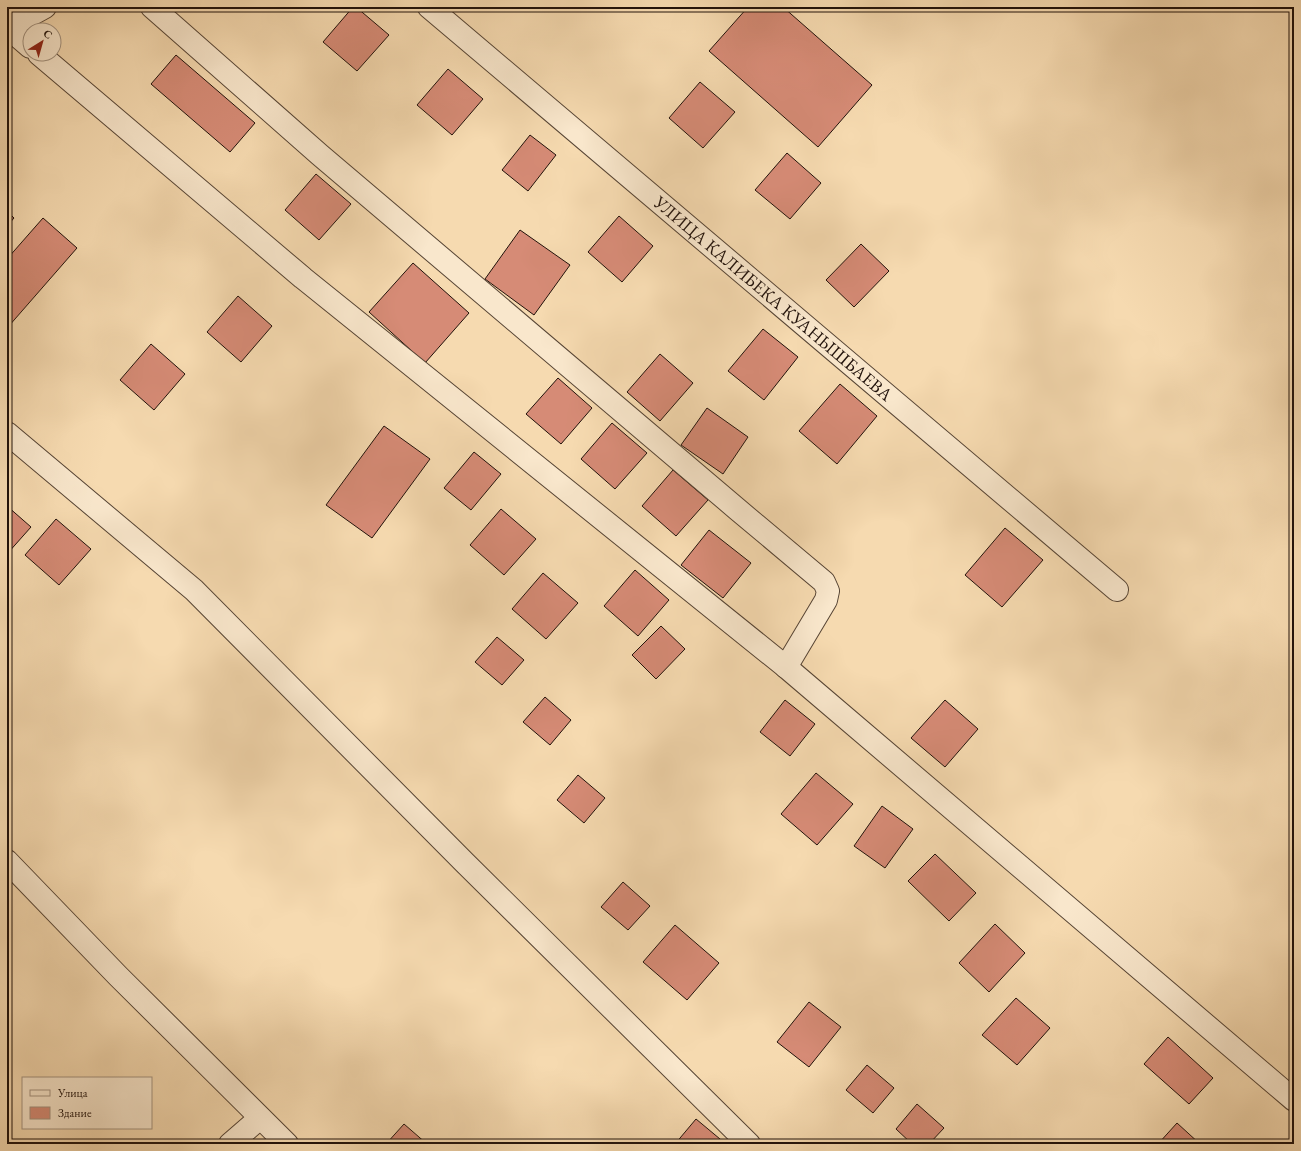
<svg xmlns="http://www.w3.org/2000/svg" width="1301" height="1151" viewBox="0 0 1301 1151" font-family="'EB Garamond',serif">
  <style>
    .building { fill: #d68b76; stroke: #21120b }
    .lines { fill: none; stroke-linecap: round; stroke-linejoin: round }
    .street-casing { stroke: #564434; stroke-width: 24 }
    .street { stroke: #f9e7cc; stroke-width: 22 }
    .labels { text-anchor: middle; stroke-width: 3; stroke-linejoin: round; paint-order: stroke }
    .street-label { font-size: 18px; fill: #21120b; stroke: #f9e7cc }
  </style>
  <rect width="100%" height="100%" fill="#f6dab0"/>
  <filter id="stains"><feTurbulence type="fractalNoise" baseFrequency=".005" numOctaves="4"/><feColorMatrix values="0 0 0 0 .2 0 0 0 0 .09 0 0 0 0 .02 0 0 0 .5 -.17"/></filter>
  <radialGradient id="worn" r=".72"><stop offset=".6" stop-color="#630" stop-opacity="0"/><stop offset="1" stop-color="#630" stop-opacity=".3"/></radialGradient>
  <path class="building" d="M353 7H356L389 35 357 71 323 42Z
    M748 7H783L872 85 818 147 709 51Z
    M176 55 255 123 230 152 151 84Z
    M448 69 483 99 452 135 417 105Z
    M700 82 735 112 703 148 669 118Z
    M530 135 556 155 528 191 502 170Z
    M787 153 821 183 790 219 755 190Z
    M316 174 351 204 319 240 285 210Z
    M7 211 14 218 7 226Z
    M619 216 653 246 622 282 588 252Z
    M43 218 77 248 8 327 7 259Z
    M520 230 570 265 534 315 485 279Z
    M861 244 889 271 854 307 826 280Z
    M413 263 469 313 425 363 369 312Z
    M238 296 272 326 241 362 207 332Z
    M763 329 798 357 764 400 728 371Z
    M151 344 185 374 154 410 120 380Z
    M660 354 693 383 660 421 627 392Z
    M558 378 592 408 561 444 526 414Z
    M840 384 877 416 837 464 799 431Z
    M707 408 748 437 723 474 681 445Z
    M612 423 647 453 615 489 581 459Z
    M384 426 430 459 372 538 326 505Z
    M474 452 501 474 471 510 444 488Z
    M673 470 708 500 676 536 642 506Z
    M7 506 31 527 7 554Z
    M501 509 536 539 504 575 470 545Z
    M56 519 91 549 59 585 25 555Z
    M1005 528 1043 560 1002 607 965 575Z
    M709 530 751 563 723 598 681 565Z
    M635 570 669 600 638 636 604 606Z
    M543 573 578 603 546 639 512 609Z
    M661 626 685 649 656 679 632 655Z
    M497 637 524 660 502 685 475 662Z
    M545 697 571 720 550 745 523 722Z
    M785 700 815 724 790 756 760 732Z
    M945 700 978 729 945 767 911 738Z
    M816 773 853 804 817 845 781 814Z
    M578 775 605 798 584 823 557 800Z
    M882 806 913 829 885 868 854 846Z
    M935 854 976 893 949 921 908 881Z
    M623 882 650 906 628 930 601 907Z
    M995 924 1025 953 989 992 959 963Z
    M675 925 719 963 687 1000 643 962Z
    M1016 998 1050 1028 1017 1065 982 1035Z
    M809 1002 841 1027 809 1067 777 1042Z
    M1168 1037 1213 1078 1189 1104 1144 1064Z
    M867 1065 894 1088 873 1113 846 1090Z
    M917 1104 944 1128 929 1144H912L896 1129Z
    M696 1119 726 1144H675Z
    M1177 1123 1200 1144H1158Z
    M404 1124 427 1144H386Z"/>
  <g class="lines">
    <g class="street-casing">
      <g id="street">
        <path d="M152 7 320 155 737 509 824 582 828 591 826 600 786 667"/>
        <path id="s1" d="M429 7 1117 590"/>
        <path d="M7 27 30 47"/>
        <path d="M7 28 45 7"/>
        <path d="M39 54 303 278 786 667 1294 1100"/>
        <path d="M7 433 194 590 465 863 749 1144"/>
        <path d="M7 861 118 976 287 1144"/>
        <path d="M230 1144 260 1118"/>
      </g>
    </g>
    <use href="#street" class="street"/>
  </g>
  <g class="labels">
    <g class="street-label">
      <text dy="6" stroke="none"><textPath href="#s1" startOffset="451">УЛИЦА КАЛИБЕКА КУАНЫШБАЕВА</textPath></text>
    </g>
  </g>
  <rect width="1301" height="1151" fill="none" stroke="#f6dab0" stroke-width="24"/>
  <rect x="8" y="8" width="1285" height="1135" fill="none" stroke="#21120b" stroke-width="2"/>
  <rect x="12" y="12" width="1277" height="1127" fill="none" stroke="#21120b"/>
  <rect x="22" y="1077" width="130" height="52" fill="#f9e7cc" stroke="#a3927f"/>
  <rect x="30" y="1090" width="20" height="6" fill="#f9e7cc" stroke="#a3927f"/>
  <text x="58" y="1097" font-size="12" fill="#21120b">Улица</text>
  <rect x="30" y="1107" width="20" height="12" fill="#d68b76" stroke="#a3927f"/>
  <text x="58" y="1117" font-size="12" fill="#21120b">Здание</text>
  <g transform="translate(42 42) rotate(37)"><circle r="19" fill="#f9e7cc" stroke="#a3927f"/>
  <path d="M0-3L7 15L0 10L-7 15Z" fill="#8f2418"/>
  <text y="-6" font-size="11" font-weight="bold" text-anchor="middle" fill="#21120b">С</text>
  </g>
  <rect width="100%" height="100%" filter="url(#stains)"/>
  <rect width="100%" height="100%" fill="url(#worn)"/>
</svg>
